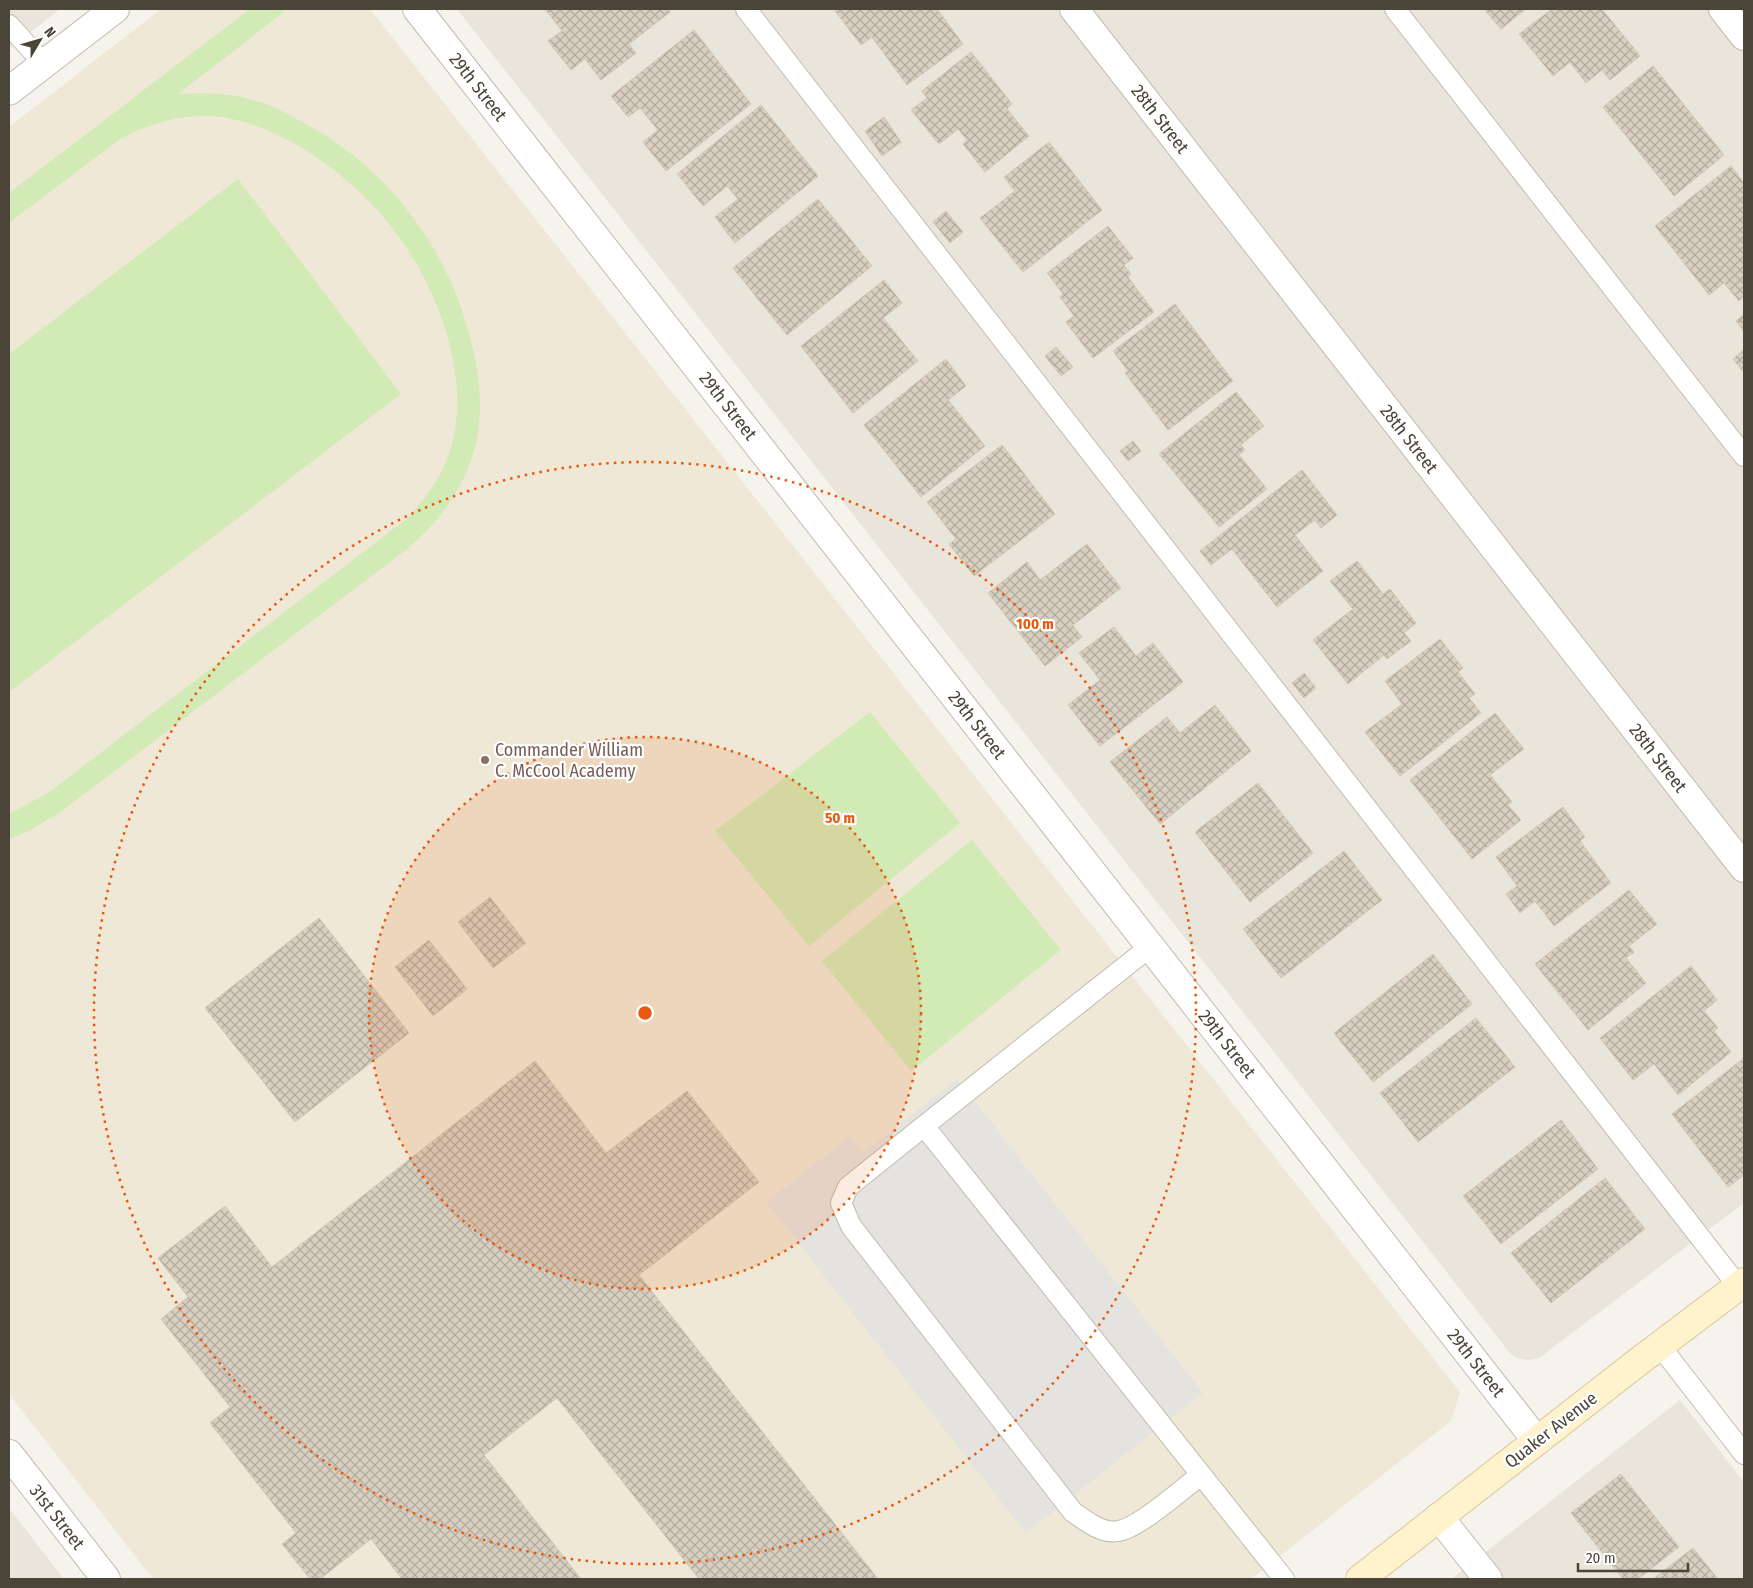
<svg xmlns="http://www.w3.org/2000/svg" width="1753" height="1588" viewBox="0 0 1753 1588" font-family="'Fira Sans Condensed',sans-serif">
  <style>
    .residential { fill: #eae5da }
    .education { fill: #efe8d6 }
    .garden { fill: #d2eab5 }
    .parking { fill: #e5e3e0 }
    .building { fill: url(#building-cross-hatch); stroke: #d3c7b4 }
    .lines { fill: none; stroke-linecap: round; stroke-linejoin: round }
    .service-casing { stroke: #c2bbae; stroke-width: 22 }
    .minor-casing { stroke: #c2bbae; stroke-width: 30 }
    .tertiary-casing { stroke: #c2bbae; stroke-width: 30 }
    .secondary-casing { stroke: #d6c79b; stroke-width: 30 }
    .service { stroke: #fff; stroke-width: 20 }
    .minor { stroke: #fff; stroke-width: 28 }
    .tertiary { stroke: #fff; stroke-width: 28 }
    .secondary { stroke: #fff3cd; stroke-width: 28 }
    .ring { fill: none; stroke: #e8590c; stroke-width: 2.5; stroke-dasharray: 2.5 5 }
    .education-dot { fill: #8d6e63; stroke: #fff; stroke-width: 2 }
    .labels { text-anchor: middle; stroke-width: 4.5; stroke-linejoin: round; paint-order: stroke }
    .street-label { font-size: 18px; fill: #4b4439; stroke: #fff }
    .education-label { font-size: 18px; fill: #785e54; stroke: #fff; text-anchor: start }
    .centre { fill: #e8590c; stroke: #fff; stroke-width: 2.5 }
    .ring-label { font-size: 15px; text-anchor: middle; font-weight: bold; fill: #e8590c; stroke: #fff; stroke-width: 4.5; stroke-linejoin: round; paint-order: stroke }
  </style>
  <defs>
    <pattern id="building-cross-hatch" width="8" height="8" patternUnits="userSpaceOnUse" patternTransform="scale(1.25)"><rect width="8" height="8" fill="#d8cfc1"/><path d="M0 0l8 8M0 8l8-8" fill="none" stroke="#b1aa9e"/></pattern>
  </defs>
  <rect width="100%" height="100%" fill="#f6f3ec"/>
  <path class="residential" d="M9 9H60L9 49Z
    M457 9H1744V1203L1539 1358 1528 1360 1517 1358 1510 1353Z
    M1680 1400 1744 1482V1579H1451Z
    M9 1508 64 1579H9Z"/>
  <path class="education" d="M161 9H370L1460 1392 1451 1421 1251 1579H153L9 1394V127Z"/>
  <path class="garden" d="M250 9H282L284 12 178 94C206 92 232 93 260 102 275 107 290 115 304 123 391 169 452 254 473 349 480 379 483 412 476 443 466 486 440 521 407 549L62 811 27 832 9 839V814L48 793 405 520C426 499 443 475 451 447 472 377 437 286 394 230 365 193 329 162 288 140 264 128 239 118 213 116 179 114 147 124 119 140L9 223V193Z
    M238 179 401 394 9 692V354Z
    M870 712 960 823 809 946 715 831Z
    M972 840 1061 950 911 1071 822 961Z"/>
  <path class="parking" d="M957 1079 1203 1393 1026 1533 766 1202 850 1136 864 1152Z"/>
  <path class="building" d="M545 9H668L670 12 629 44 636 53 601 80 585 59 571 70 548 41 562 31Z
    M837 9H937L963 44 907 85 872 37 861 45 835 11Z
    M1484 9H1526L1501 29Z
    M1552 9H1602L1640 56 1610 80 1602 70 1586 83 1570 62 1553 76 1519 34Z
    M694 30 751 104 666 171 643 142 658 130 640 108 628 117 611 96Z
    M971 52 1012 104 1007 109 1029 136 985 172 963 144 967 140 958 129 939 144 911 110 927 98 922 91Z
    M1653 66 1724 155 1674 196 1603 107Z
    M761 105 818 176 735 243 715 217 738 199 727 186 703 206 677 174Z
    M884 117 901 142 882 156 865 131Z
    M1049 142 1102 210 1023 272 980 218 1015 191 1004 177Z
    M1731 166 1744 183V296L1739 301 1724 283 1709 295 1655 226Z
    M818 199 872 266 787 335 733 268Z
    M946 211 963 232 950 243 933 222Z
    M1108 226 1133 258 1124 265 1131 274 1128 277 1154 312 1093 358 1066 322 1074 316 1060 297 1063 294 1047 273Z
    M884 280 902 303 883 318 918 361 853 413 801 346Z
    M1175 304 1233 381 1168 430 1125 373 1128 371 1113 351Z
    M1744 314V332L1736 321Z
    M1056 347 1073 367 1061 376 1045 356Z
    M1744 349V373L1733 359Z
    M946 359 966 386 948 400 985 446 921 497 864 425Z
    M1236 392 1264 426 1241 445 1245 450 1239 455 1267 489 1219 527 1159 454Z
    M1133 441 1141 451 1128 461 1120 451Z
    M1002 445 1055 514 974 576 949 544 956 539 927 502Z
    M1302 470 1337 515 1321 528 1315 520 1295 535 1323 571 1277 607 1232 549 1211 565 1200 551Z
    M1087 544 1121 588 1073 625 1082 637 1045 666 988 593 1027 562 1040 580Z
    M1357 561 1383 594 1390 589 1416 623 1404 633 1411 641 1387 659 1384 655 1348 684 1313 640 1353 609 1330 581Z
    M1114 627 1136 656 1153 643 1183 682 1100 746 1068 705 1100 680 1079 653Z
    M1440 639 1463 668 1458 672 1475 694 1469 698 1481 713 1400 776 1365 732 1402 704 1385 681Z
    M1304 673 1316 688 1304 698 1292 683Z
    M1215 705 1251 751 1160 824 1110 762 1167 717 1180 733Z
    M1495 713 1524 749 1490 775 1512 802 1508 805 1521 820 1472 859 1410 780Z
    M1258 783 1313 853 1250 902 1195 832Z
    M1563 807 1585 837 1580 841 1611 883 1554 926 1535 901 1520 913 1506 894 1517 886 1496 857Z
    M1344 851 1382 900 1281 978 1243 929Z
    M1629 890 1657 924 1629 946 1634 952 1626 958 1646 983 1588 1030 1535 964Z
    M490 897 526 943 493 968 458 922Z
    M319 918 409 1033 295 1122 205 1008Z
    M429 940 467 989 433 1016 395 967Z
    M1433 954 1472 1004 1373 1082 1334 1033Z
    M1691 966 1717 1000 1704 1011 1718 1028 1714 1031 1731 1052 1678 1095 1654 1064 1633 1080 1600 1038Z
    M1476 1018 1515 1067 1418 1142 1380 1093Z
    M1744 1058V1175L1728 1187 1672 1114Z
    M535 1061 606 1153 687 1091 759 1182 639 1275 878 1579H699L557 1398 484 1455 581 1579H402L371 1539 320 1579H310L282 1544 296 1533 210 1423 230 1407 161 1319 188 1297 158 1258 225 1206 272 1267Z
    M1561 1120 1598 1169 1501 1244 1463 1196Z
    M1605 1178 1645 1229 1551 1303 1511 1253Z
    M1621 1474 1679 1547 1638 1579H1623L1571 1513Z
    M1693 1548 1718 1579H1653Z"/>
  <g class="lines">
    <g class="service-casing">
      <path id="service" d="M746 9 1738 1286
        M1395 9 1744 456
        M9 25 44 64
        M1151 946 924 1126 1284 1579
        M924 1126 848 1187 841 1203 851 1226 1073 1512C1086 1521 1102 1534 1118 1531 1139 1528 1182 1489 1201 1475
        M1660 1346 1744 1454"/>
    </g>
    <g class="minor-casing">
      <path id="minor" d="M417 9 1537 1441
        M1074 9 1744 868
        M1723 9 1744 36
        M9 1454 106 1579
        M1439 1517 1488 1579"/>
    </g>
    <g class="tertiary-casing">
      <path id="tertiary" d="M9 91 115 9"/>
    </g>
    <g class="secondary-casing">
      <path id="secondary" d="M1360 1579 1638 1362 1744 1282"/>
    </g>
    <use href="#service" class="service"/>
    <use href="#minor" class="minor"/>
    <use href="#tertiary" class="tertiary"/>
    <use href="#secondary" class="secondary"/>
  </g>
  <circle cx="645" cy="1013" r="276" fill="#e8590c" fill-opacity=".12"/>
  <g class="ring">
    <circle cx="645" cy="1013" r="276"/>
    <circle cx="645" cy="1013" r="551"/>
  </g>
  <circle class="education-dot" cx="485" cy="760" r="5"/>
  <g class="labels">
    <g class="street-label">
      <text transform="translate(478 87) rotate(52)" y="6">29th Street</text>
      <text transform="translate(1160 119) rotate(52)" y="6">28th Street</text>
      <text transform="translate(728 406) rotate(52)" y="6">29th Street</text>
      <text transform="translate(1409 439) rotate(52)" y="6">28th Street</text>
      <text transform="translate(977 725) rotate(52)" y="6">29th Street</text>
      <text transform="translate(1658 758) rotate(52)" y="6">28th Street</text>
      <text transform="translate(1227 1044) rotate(52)" y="6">29th Street</text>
      <text transform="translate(1476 1363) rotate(52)" y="6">29th Street</text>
      <text transform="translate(1551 1430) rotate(-38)" y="6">Quaker Avenue</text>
      <text transform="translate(57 1517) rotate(52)" y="6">31st Street</text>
    </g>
    <g class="education-label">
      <text x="495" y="756">Commander William<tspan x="495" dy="21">C. McCool Academy</tspan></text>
    </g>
  </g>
  <circle cx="645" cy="1013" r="8" class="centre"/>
  <g class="ring-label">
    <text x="1035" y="629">100 m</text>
    <text x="840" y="823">50 m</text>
  </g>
  <rect width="1753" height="1588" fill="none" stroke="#4b4439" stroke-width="20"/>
  <g transform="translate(40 40) rotate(52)" stroke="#ffffff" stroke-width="4" paint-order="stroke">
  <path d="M0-4L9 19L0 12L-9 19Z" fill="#4b4439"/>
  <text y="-8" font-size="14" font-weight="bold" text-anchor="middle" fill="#4b4439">N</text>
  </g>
  <path d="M1578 1563v8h110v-8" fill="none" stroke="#4b4439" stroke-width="2.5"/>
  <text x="1586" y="1563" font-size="15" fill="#4b4439" stroke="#ffffff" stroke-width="4" paint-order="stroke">20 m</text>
</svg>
